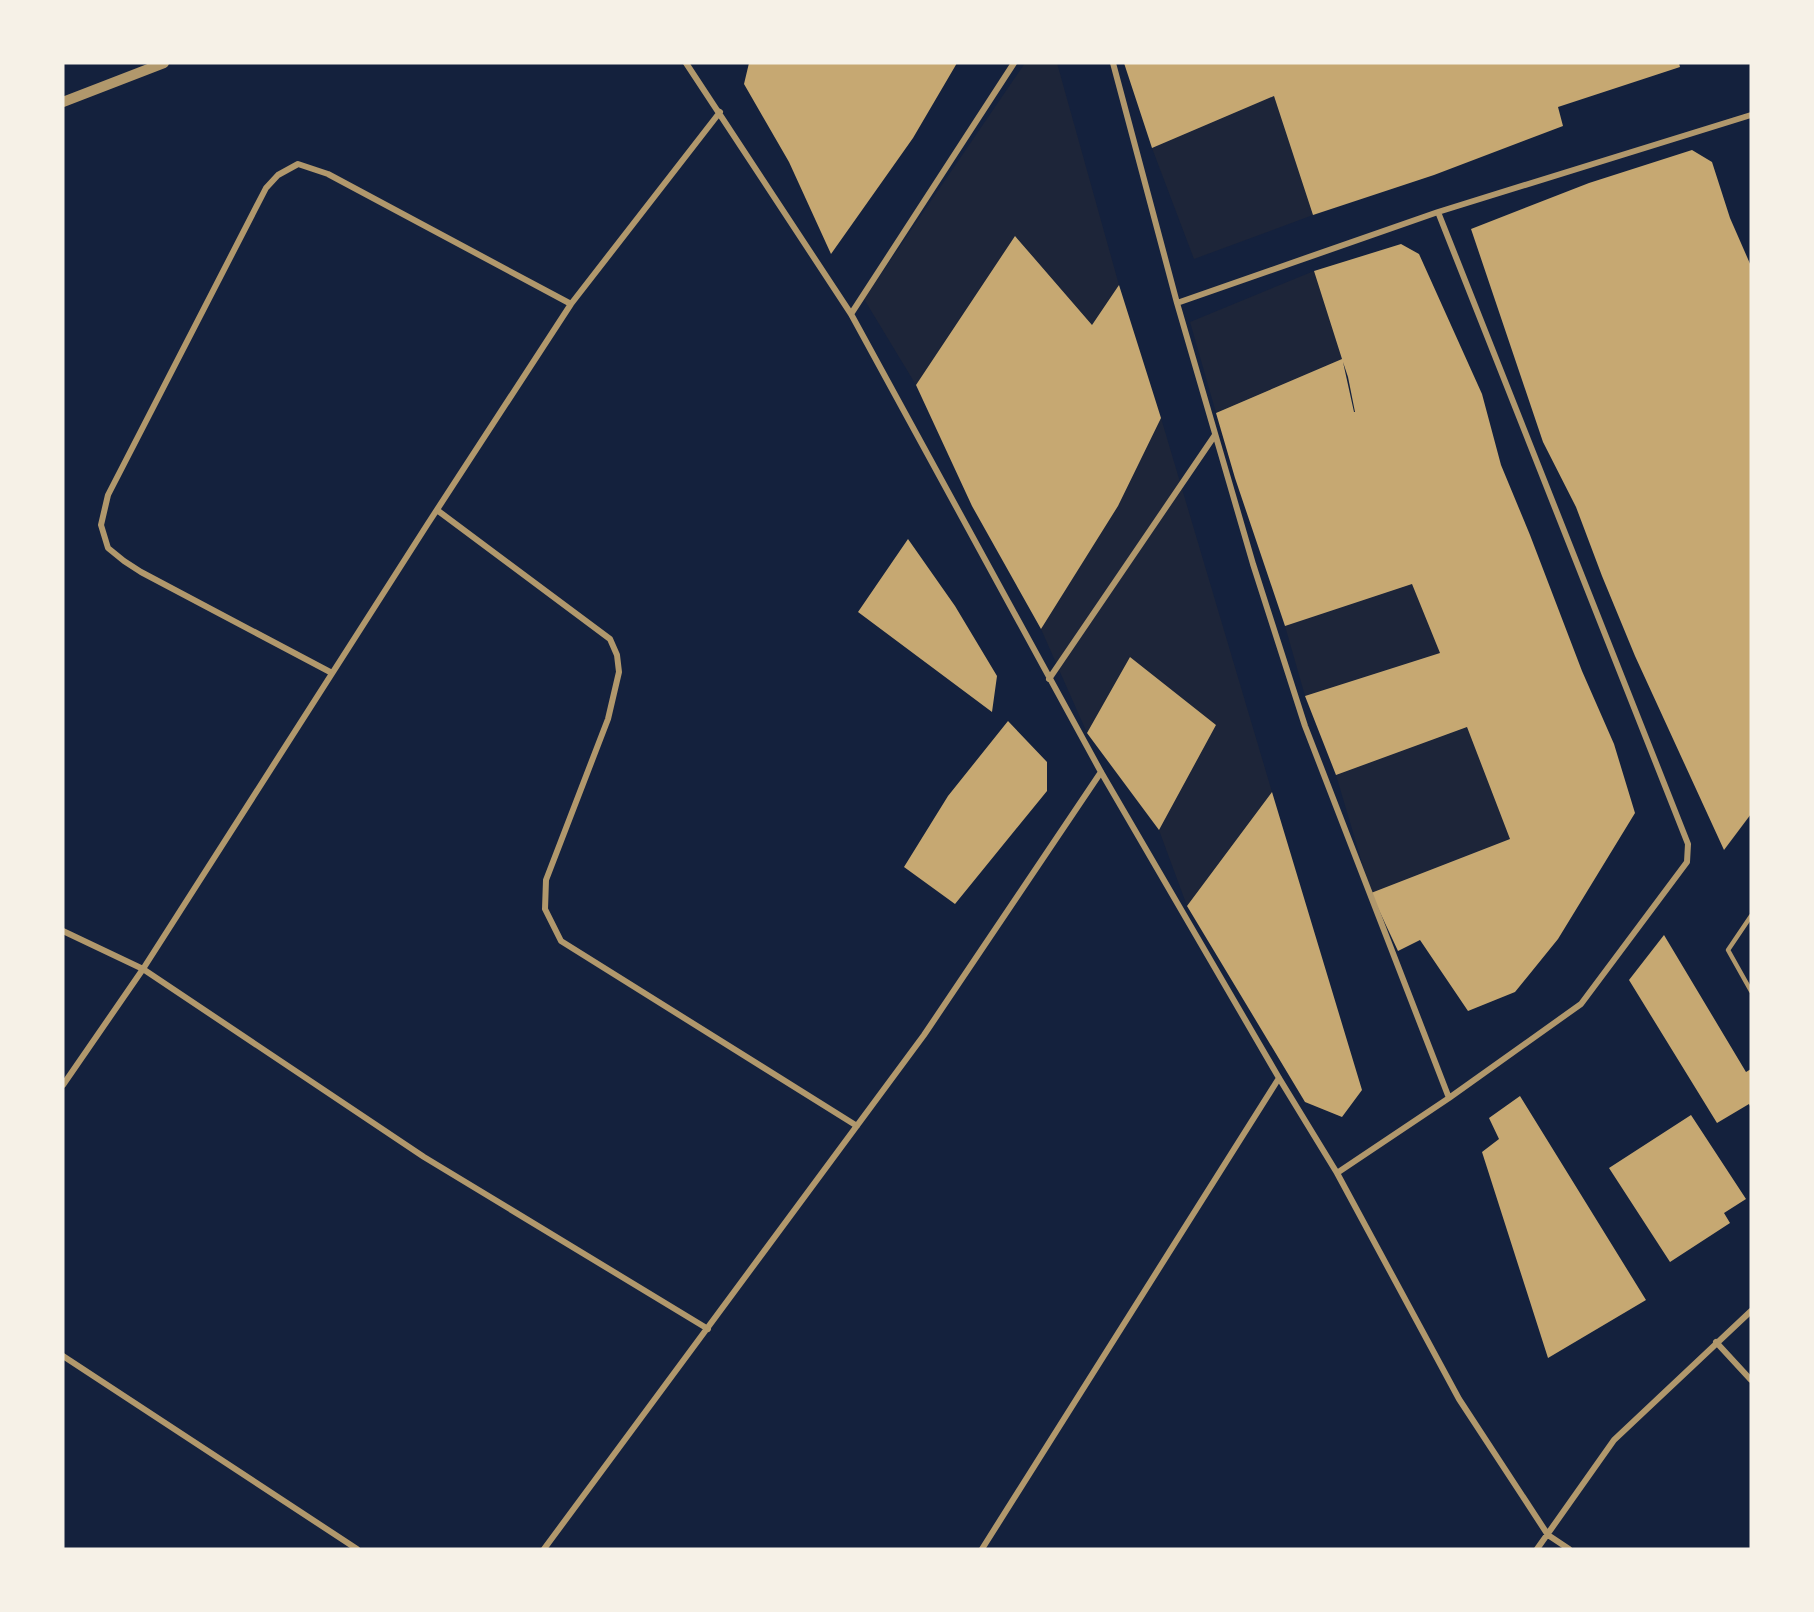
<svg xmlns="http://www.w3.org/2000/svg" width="1814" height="1612" viewBox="0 0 1814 1612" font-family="Poppins,sans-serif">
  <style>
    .green { fill: #1d2539 }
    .building { fill: #c6a872; fill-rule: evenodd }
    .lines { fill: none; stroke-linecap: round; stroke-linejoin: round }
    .service { stroke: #b1986c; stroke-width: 4.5 }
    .minor { stroke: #b1986c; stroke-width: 6 }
    .tertiary { stroke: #b1986c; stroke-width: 10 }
  </style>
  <rect width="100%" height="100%" fill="#14213d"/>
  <path class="green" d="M1025 63H1057L1119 285 1092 325 1015 236 916 385 864 299Z
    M1274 96 1313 215 1194 259 1152 148Z
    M1314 271 1342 359 1216 413 1190 322Z
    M1161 418 1272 792 1187 906 1159 830 1216 725 1130 657 1087 733 1041 629 1118 506Z
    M1412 584 1440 653 1305 696 1285 626Z
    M1467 727 1510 839 1371 893 1336 775Z"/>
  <path class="building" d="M749 63H957L913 138 831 254 789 162 744 84Z
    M1124 63H1679L1680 67 1558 107 1563 126 1434 175 1313 215 1274 96 1152 148Z
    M1692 150 1712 162 1730 218 1751 266V814L1724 850 1635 656 1602 576 1576 507 1543 442 1471 229 1589 183Z
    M1015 236 1092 325 1119 285 1161 418 1118 506 1041 629 972 506 916 385Z
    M1401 244 1419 254 1482 394 1501 465 1530 535 1582 671 1614 744 1635 813 1558 939 1515 992 1468 1011 1420 940 1398 951 1371 893 1510 839 1467 727 1336 775 1305 696 1440 653 1412 584 1285 626 1235 478 1216 413 1342 359 1314 271ZM1343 362 1348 377 1355 412H1354Z
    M908 539 955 606 997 676 992 712 858 612Z
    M1130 657 1216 725 1159 830 1087 733Z
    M1008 721 1047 762V791L955 904 904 867 948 796Z
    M1272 792 1362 1090 1342 1117 1305 1102 1187 906Z
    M1664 935 1746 1072 1751 1069V1108L1749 1104 1717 1123 1629 980Z
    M1520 1096 1646 1300 1548 1358 1482 1152 1499 1139 1489 1118Z
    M1691 1115 1746 1199 1724 1213 1730 1223 1670 1262 1609 1168Z"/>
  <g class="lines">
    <path class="service" d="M1751 916 1728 950 1751 991"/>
    <path class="minor" d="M686 63 851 314 1101 772 1279 1078 1337 1173 1459 1399 1548 1535 1569 1549
      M1113 63 1177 303 1253 564 1305 726 1449 1098 1581 1004 1687 862 1688 844 1438 212
      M1177 303 1438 212 1751 115
      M851 314 1014 63
      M437 510 610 639 617 655 619 672 608 719 546 880 545 909 561 941 857 1126
      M332 673 141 572 124 561 108 548 101 525 108 495 266 188 278 175 298 164 328 174 571 304
      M1049 679 1215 435
      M63 931 143 969 424 1157 708 1329
      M63 1085 143 969 427 525 571 304 720 112
      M1337 1173 1449 1098
      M1716 1342 1751 1380
      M63 1356 357 1549
      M544 1549 924 1035 1101 772
      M982 1549 1279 1078
      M1537 1549 1614 1440 1751 1311"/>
    <path class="tertiary" d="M63 102 164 63"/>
  </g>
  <rect width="1814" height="1612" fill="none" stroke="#f6f1e7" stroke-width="129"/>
</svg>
